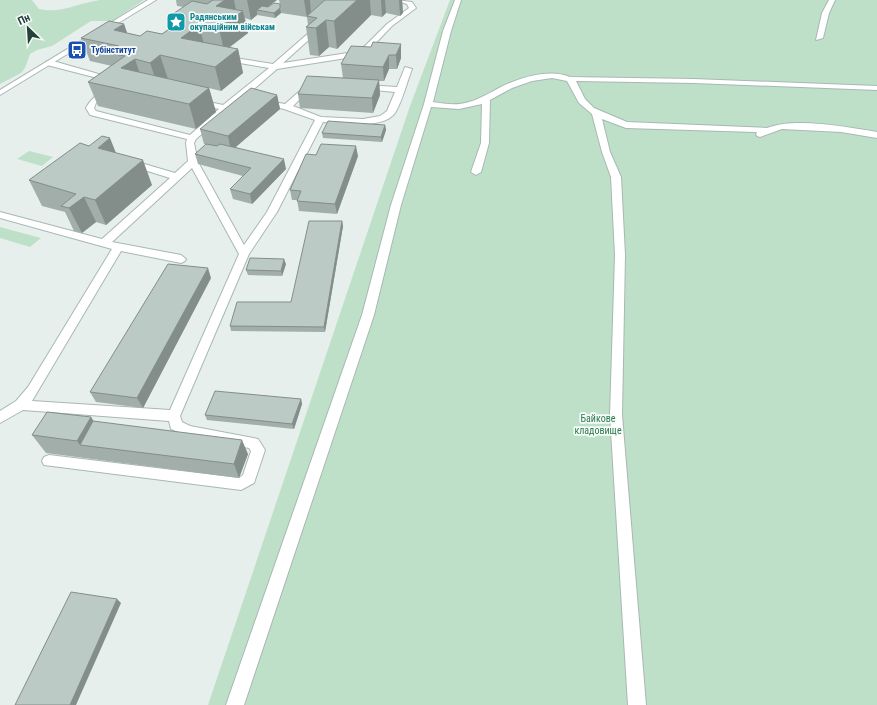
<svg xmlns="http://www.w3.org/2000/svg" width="877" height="705" viewBox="0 0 877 705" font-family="'Roboto Condensed',sans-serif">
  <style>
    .green { fill: #bfe0c8 }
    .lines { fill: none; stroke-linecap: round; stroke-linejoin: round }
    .lane-casing { stroke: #a8b8b2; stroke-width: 2 }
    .street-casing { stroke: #a8b8b2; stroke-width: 2 }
    .lane { fill: #fff; fill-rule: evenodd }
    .street { fill: #fff; fill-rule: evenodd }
    .wall { fill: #a1aea9 }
    .shaded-wall { fill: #838d89 }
    .building { fill: #bbcac4; stroke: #838d89 }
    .labels { text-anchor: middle; stroke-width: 3.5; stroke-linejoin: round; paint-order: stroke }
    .far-culture-label { font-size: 9px; font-weight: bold; fill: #0d838f; stroke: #f7fbf9; text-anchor: start }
    .far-transit-label { font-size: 9px; font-weight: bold; fill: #164399; stroke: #f7fbf9; text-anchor: start }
    .park-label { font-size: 10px; fill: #2d7a4b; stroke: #f7fbf9 }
  </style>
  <rect width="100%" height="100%" fill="#e6efeb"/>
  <path class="green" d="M0 0H32L39 9C61 14 78 3 100 0 114 0 130 0 144 0L112 21H91L52 46 37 50 30 54 25 68 21 73 0 84Z
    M450 0H877V705H208L410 106Z
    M29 151 53 157 42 166 17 159Z
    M0 227 41 238 30 247 0 238Z"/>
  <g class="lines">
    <g class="lane-casing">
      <path id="lane" d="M395 0 412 2 416 8 392 26 370 49 359 56 277 69 196 139 194 143 198 162 244 245 267 212 315 120 284 109 262 104V100L285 104 310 82 314 84 313 86 293 106 321 117 363 119 380 116 387 111 395 92 364 89 360 87 364 85 397 87 405 67 412 69C407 82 402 102 395 113 383 130 341 123 323 122L277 212 249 254 180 416 182 422 190 426 258 439 265 450 254 483 241 490 44 465 42 461 44 457 49 455 239 478 243 475 251 451 249 448 188 436 171 429 169 421 23 410 0 423V411L16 401 28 387 112 249 0 218V212L102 239 170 178 128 165V161H134L175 173 188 161 186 143 187 139 90 115 86 108C90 100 102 88 112 89V93L96 103 94 108 96 111 190 135 219 109 195 103V99L223 105 269 68 222 60V56L273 64 319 24H322V28L283 63 354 52 365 46 387 24 409 8 407 4ZM192 168 239 254 170 410 32 401 121 251 181 263 185 261 186 259 181 255 112 242Z
        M455 0H461L451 31 433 102C445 104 457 106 469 102 480 99 489 93 499 88 518 78 549 68 570 77L694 79 877 86V90L694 83 576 81 585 99 594 108 627 122 767 128C796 117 847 127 877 132V138L841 132 782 129 760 137 757 136 756 134 757 132H755L626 128 602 119 610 152 621 177 625 255 622 415 646 705H628L610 415 615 255 611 177 602 152 592 114 579 103 567 81 552 78 532 81 512 88 490 100 489 143 481 172 476 175 471 172 481 143 482 104 459 109 431 107 401 205 374 315 244 705H226L362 315 391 205 424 104 443 31Z
        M829 0H835L829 13 823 38 816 40 822 13Z
        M47 61H53L116 79 109 81 47 65Z"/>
    </g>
    <g class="street-casing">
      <path id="street" d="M148 0H156L0 95V90Z"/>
    </g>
    <use href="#lane" class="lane"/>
    <use href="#street" class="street"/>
  </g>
  <path class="wall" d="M176 0H277L267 7 280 4 279 0H402L403 13 400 16 386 13 382 17 371 15 337 49 329 47 319 56 310 55 306 27 308 25 307 17 281 13 275 18 257 15 251 20 245 18 248 33 229 48 238 49 243 73 221 91 209 88 216 112 196 129 98 106 88 82 112 66 90 61 81 38 124 24 127 33 140 36 162 34 170 29 167 18 184 7 177 6Z
    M401 44V58L397 69H389L384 81H379L380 95 373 113 300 108 298 94 364 80 343 78 341 64 371 47Z
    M277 95 280 109 236 147 286 169 252 204 233 199 230 189 243 176 198 164 195 154 206 144H204L200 129Z
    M385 125 386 130 382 142 323 138 322 133Z
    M116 153 152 185 106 225 96 222 82 233 74 231 65 212 42 206 29 180Z
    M358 156 337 214 299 211 297 200H292L290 190Z
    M342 221 343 226 325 332 231 331 230 326 291 302Z
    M286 264 282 276 248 275 246 270Z
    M211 278 143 408 96 402 90 392Z
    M301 399 302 404 294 429 207 420 205 415Z
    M91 417 93 421 248 454 239 478 46 453 32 435Z"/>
  <path class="shaded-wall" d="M225 0H234L237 15 243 11 248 33 224 51 219 28 216 6Z
    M247 0H277L262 11 257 10V15L251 20Z
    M304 0H310L311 14 307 16V18Z
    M357 0H370L371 15 337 49 334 21Z
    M381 0H385L386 13 382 17Z
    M399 0H402L403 13 400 16Z
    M280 8 281 13 275 18 274 13Z
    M326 20 329 47 319 56 316 28Z
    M124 24 132 47 114 30Z
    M199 25 205 48 181 38Z
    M401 44V58L397 69 396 55Z
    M238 49 243 73 221 91 215 67Z
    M160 55 168 79 158 86 150 63Z
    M389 55V69L384 81 383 67Z
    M135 59 143 83 121 68Z
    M379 80 380 95 373 113 372 98Z
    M209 88 216 112 196 129 189 104Z
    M277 95 280 109 231 151 228 136Z
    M385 125 386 130 382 142 381 137Z
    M110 138 120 163 98 148Z
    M356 146 358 156 337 214 335 204Z
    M284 159 286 169 252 204 250 194Z
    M143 160 152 185 106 225 95 200Z
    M84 197 96 222 82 233 69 208Z
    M342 221 343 226 325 332 324 327Z
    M284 259 286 264 282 276 281 271Z
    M208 268 211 278 143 408 137 398Z
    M301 399 302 404 294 429 292 424Z
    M91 417 102 435 80 445 77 441Z
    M242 440 248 454 239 478 234 464Z
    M117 599 121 603 76 705H70Z"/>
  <path class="building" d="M213 0H225L216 6 243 11 219 28 199 25 181 38 238 49 215 67 160 55 150 63 135 59 121 68 209 88 189 104 88 82 125 56 109 53 119 46 81 38 109 21 124 24 114 30 140 36 147 31 162 34 181 21 167 18 192 1 207 4Z
    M325 0H357L334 21 326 20 316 28 306 27 317 18 307 16Z
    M274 3 280 4V8L274 13 257 10 262 6 268 7Z
    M373 42 401 44 396 55H389L383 67 341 64 351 46 371 47Z
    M307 76 379 80 372 98 298 94Z
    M251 88 277 95 228 136 200 129Z
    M328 121 385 125 381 137 322 133Z
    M102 136 110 138 98 148 143 160 95 200 84 197 69 208 61 206 76 194 29 180 80 143 89 146Z
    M206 144 217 146 220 144 284 159 250 194 230 189 251 168 195 154Z
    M321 144 356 146 335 204 297 201 301 191 290 190 306 154 316 155Z
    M309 221H342L324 327 230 326 237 302H291Z
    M250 258 284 259 281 271 246 270Z
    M168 264 208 268 137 398 90 392Z
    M215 391 301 399 292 424 205 415Z
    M47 412 91 417 77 441 32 435Z
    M93 421 242 440 234 464 80 445Z
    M71 592 117 599 70 705H15Z"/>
  <defs>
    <g id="sight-square" transform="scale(1)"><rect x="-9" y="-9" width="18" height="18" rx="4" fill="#0f9aa8" stroke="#f7fbf9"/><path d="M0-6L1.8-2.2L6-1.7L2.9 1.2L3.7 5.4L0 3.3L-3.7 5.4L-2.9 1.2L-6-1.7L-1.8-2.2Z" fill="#fff"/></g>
    <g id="bus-square" transform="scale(1)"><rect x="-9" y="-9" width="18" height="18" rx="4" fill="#1a4fb4" stroke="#f7fbf9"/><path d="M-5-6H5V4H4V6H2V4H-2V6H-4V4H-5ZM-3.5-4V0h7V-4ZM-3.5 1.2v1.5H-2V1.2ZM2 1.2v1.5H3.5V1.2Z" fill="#fff"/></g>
  </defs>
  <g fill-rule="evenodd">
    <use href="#sight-square" x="176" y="22"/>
    <use href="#bus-square" x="77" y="50"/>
  </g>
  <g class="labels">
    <g class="far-culture-label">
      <text x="190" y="20">Радянським<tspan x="190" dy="10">окупаційним військам</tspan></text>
    </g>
    <g class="far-transit-label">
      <text x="91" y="53">Тубінститут</text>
    </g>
    <g class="park-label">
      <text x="598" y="422">Байкове<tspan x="598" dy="12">кладовище</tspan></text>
    </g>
  </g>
  <g transform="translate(28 28) rotate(335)" stroke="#f7fbf9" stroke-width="3" paint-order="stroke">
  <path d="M0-3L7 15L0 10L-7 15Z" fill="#24423a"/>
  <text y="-6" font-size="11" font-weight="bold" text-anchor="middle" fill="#24423a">Пн</text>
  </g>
</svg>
